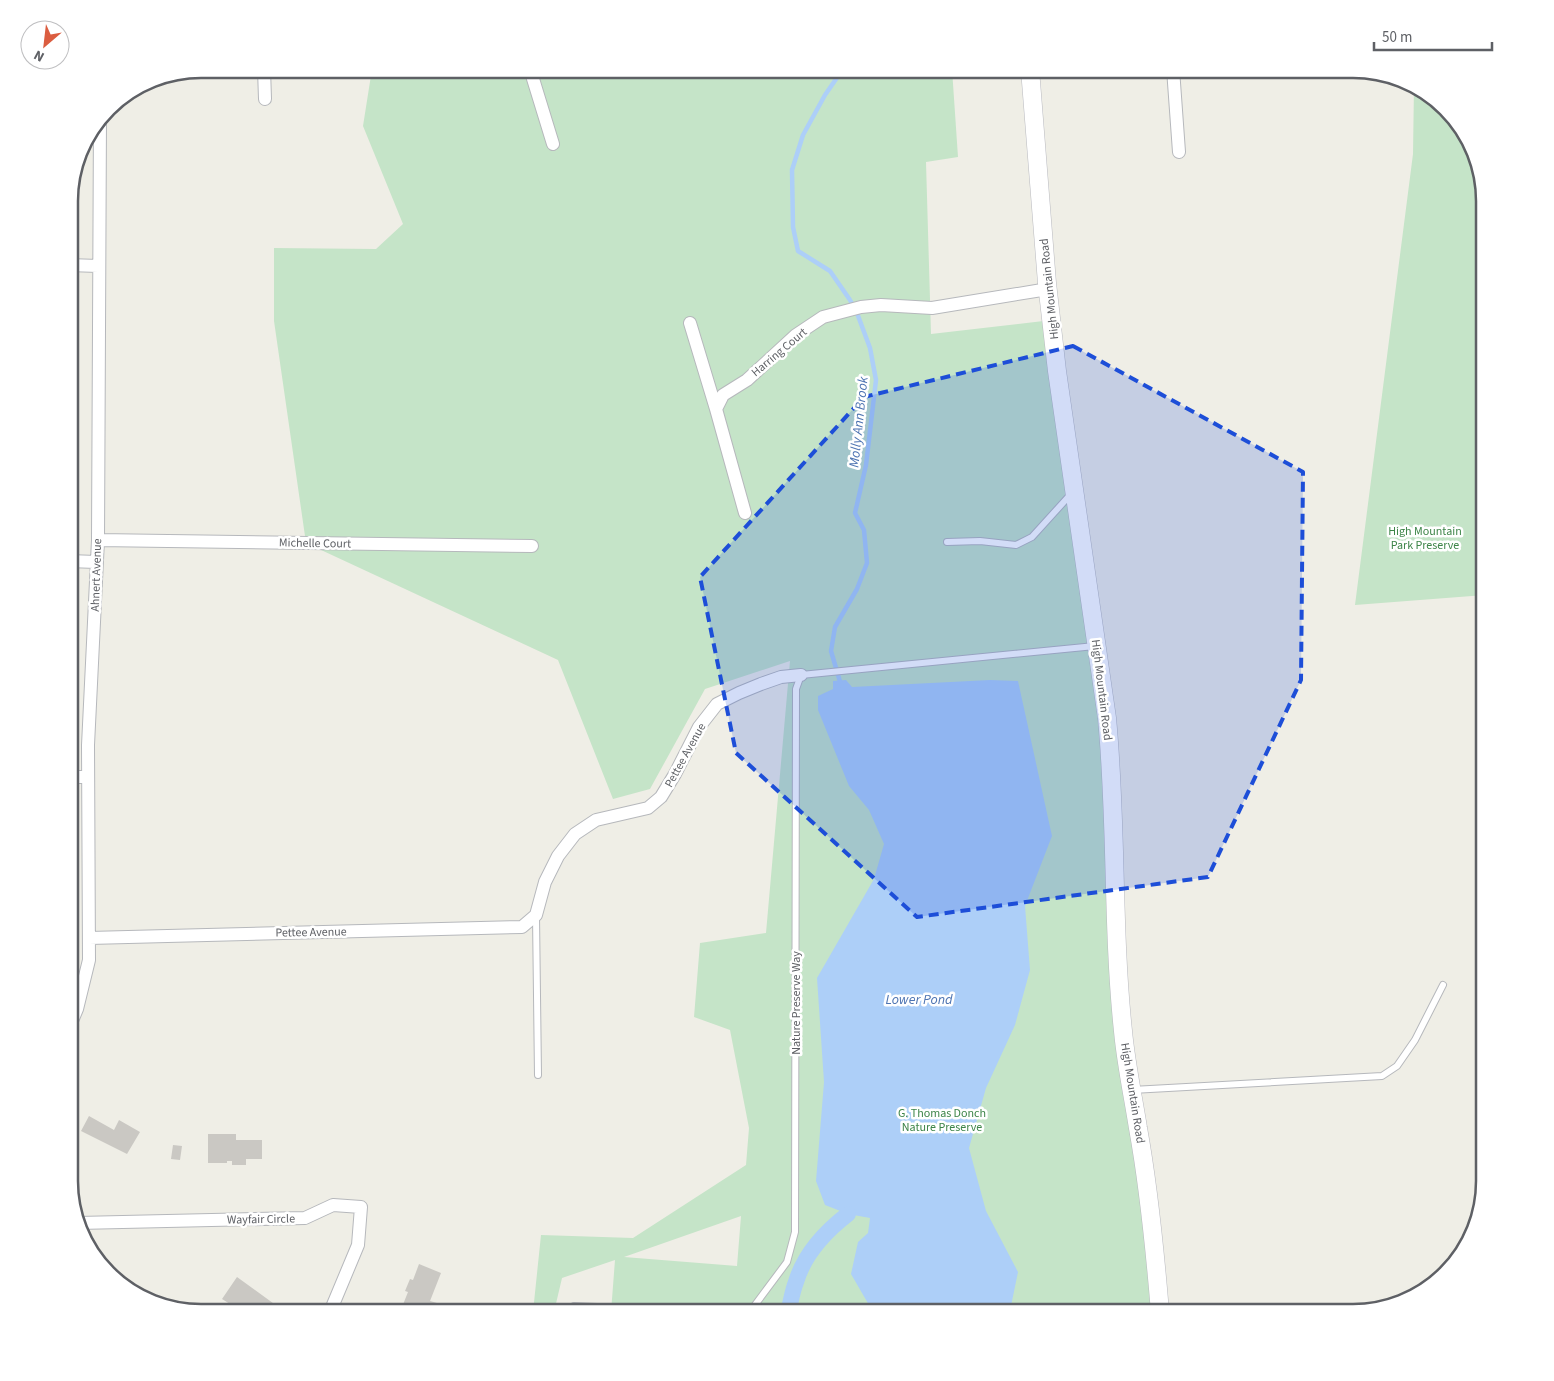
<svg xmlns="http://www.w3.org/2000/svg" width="1554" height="1381" viewBox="0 0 1554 1381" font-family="'Source Sans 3',sans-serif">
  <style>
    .green { fill: #c5e4c8; fill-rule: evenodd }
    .water { fill: #adcff8 }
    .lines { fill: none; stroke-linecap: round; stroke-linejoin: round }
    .stream { stroke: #adcff8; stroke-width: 4.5 }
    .canal { stroke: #adcff8; stroke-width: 16 }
    .building { fill: #cac8c3 }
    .lane-casing { stroke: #b6b8bc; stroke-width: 8 }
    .street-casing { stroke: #b6b8bc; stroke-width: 14 }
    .secondary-casing { stroke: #b8b9bf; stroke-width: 19 }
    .lane { stroke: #fff; stroke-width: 6 }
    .street { stroke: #fff; stroke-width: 12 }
    .secondary { stroke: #fff; stroke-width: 18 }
    .marked { fill: #1d4ed8; fill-opacity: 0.2; stroke: #1d4ed8; stroke-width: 4; stroke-dasharray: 10 6; stroke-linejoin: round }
    .labels { text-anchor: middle; stroke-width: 5; stroke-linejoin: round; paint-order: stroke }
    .street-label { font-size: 12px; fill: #5e6065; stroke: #fff }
    .park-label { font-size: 12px; fill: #3e8549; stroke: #fff }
    .water-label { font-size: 14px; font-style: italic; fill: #4e74b2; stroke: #fff }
    .rim { fill: none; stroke: #5e6065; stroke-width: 2.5 }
  </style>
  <rect width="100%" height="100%" fill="#efeee6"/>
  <path class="green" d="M372 69H952L958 157 926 162 931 334 1052 320 1099 660 1115 889 1160 1312H611L615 1260 562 1278 554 1312H533L541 1235 633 1238 746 1165 749 1128 730 1030 694 1017 700 943 766 933 790 661 705 689 650 789 613 799 558 660 306 543 274 321V248L376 249 403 224 363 126ZM741 1216 737 1266 624 1257Z
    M1414 85 1447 107 1475 150 1485 200V595L1355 605 1413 154Z"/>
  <path class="water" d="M846 680 852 687 990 680 1018 681 1052 836 1025 906 1030 970 1015 1025 986 1088 969 1148 986 1211 1018 1272 1011 1306 1004 1312H873L851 1274 858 1242 868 1233 870 1218 848 1214 825 1205 816 1181 824 1082 817 978 874 879 884 844 869 810 849 786 818 710V696L833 689V681Z"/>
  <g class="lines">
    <path class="stream" d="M841 685 831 651 835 627 857 589 867 563 864 530 855 513 866 465 876 380 870 348 857 313 850 300 830 271 798 251 793 227 792 170 803 135 825 95 843 69"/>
    <path class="canal" d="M788 1312C791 1302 792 1292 796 1282 804 1255 826 1231 848 1214"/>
  </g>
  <path class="building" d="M89 1116 114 1130 119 1120 140 1132 127 1154 81 1131Z
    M208 1134H236V1140H262V1159H246V1165H232V1161H227V1163H208Z
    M173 1145 182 1146 180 1160 171 1159Z
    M419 1264 441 1273 430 1301 437 1303 433 1312H400L408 1292 405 1291 410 1279 413 1280Z
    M237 1277 277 1306 273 1312H233L228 1308 230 1304 222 1299Z"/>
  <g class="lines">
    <g class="lane-casing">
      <path id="lane" d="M947 542 980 541 1016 545 1032 537 1071 494
        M536 916 538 1075
        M1132 1090 1382 1076 1397 1066 1415 1040 1443 985
        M574 1306 713 1312
        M743 1312 752 1309 787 1262 795 1232 796 689 801 675 1095 646"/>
    </g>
    <g class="street-casing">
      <path id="street" d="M264 69 265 99
        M530 69 553 144
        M1173 69 1179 152
        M69 265 98 266
        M690 323 716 409
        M745 513 716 409 723 395 747 380 796 335 823 317 861 307 881 305 932 308 1048 289
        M98 540 532 546
        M69 561 96 562
        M69 777H88
        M89 938 522 927 536 915 545 882 558 856 575 834 596 820 648 808 661 797 675 774 699 727 717 704 739 693 761 684 781 677 801 675
        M69 1028 77 1009 89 960 88 745 98 540 100 118
        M78 1223 305 1218 333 1205 361 1207 358 1245 330 1312"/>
    </g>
    <g class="secondary-casing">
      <path id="secondary" d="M1030 69 1047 283 1057 371 1107 718C1117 822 1112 927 1123 1031 1126 1064 1133 1096 1138 1128 1149 1189 1155 1251 1160 1312"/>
    </g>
    <use href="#lane" class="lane"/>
    <use href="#street" class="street"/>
    <use href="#secondary" class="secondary"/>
  </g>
  <path class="marked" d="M1073 346 1303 472 1301 680 1208 877 917 917 736 753 700 577 864 397Z"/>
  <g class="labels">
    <g class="street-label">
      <text transform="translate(1049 289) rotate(-96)" y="4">High Mountain Road</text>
      <text transform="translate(779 352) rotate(-40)" y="4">Harring Court</text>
      <text transform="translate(315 543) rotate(1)" y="4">Michelle Court</text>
      <text transform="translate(96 575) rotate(-88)" y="4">Ahnert Avenue</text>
      <text transform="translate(1102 690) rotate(83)" y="4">High Mountain Road</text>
      <text transform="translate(685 755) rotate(-61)" y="4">Pettee Avenue</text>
      <text transform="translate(311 932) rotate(-1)" y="4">Pettee Avenue</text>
      <text transform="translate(796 1003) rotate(-90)" y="4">Nature Preserve Way</text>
      <text transform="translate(1133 1093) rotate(81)" y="4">High Mountain Road</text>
      <text transform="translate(261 1219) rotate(-1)" y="4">Wayfair Circle</text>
    </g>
    <g class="park-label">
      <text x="1425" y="535">High Mountain<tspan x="1425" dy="14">Park Preserve</tspan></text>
      <text x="942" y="1117">G. Thomas Donch<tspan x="942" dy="14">Nature Preserve</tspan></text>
    </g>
    <g class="water-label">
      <text transform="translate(858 422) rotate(-84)" y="5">Molly Ann Brook</text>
      <text x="919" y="1004">Lower Pond</text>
    </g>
  </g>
  <path d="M0 0H1554V1381H0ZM201 78H1353A123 123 0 0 1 1476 201V1181A123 123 0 0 1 1353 1304H201A123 123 0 0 1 78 1181V201A123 123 0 0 1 201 78Z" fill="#fff" fill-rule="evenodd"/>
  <path class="rim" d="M201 78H1353A123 123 0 0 1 1476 201V1181A123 123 0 0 1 1353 1304H201A123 123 0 0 1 78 1181V201A123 123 0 0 1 201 78Z"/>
  <g transform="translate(45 45) rotate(208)"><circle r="24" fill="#ffffff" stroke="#bfbfc1"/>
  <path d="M0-4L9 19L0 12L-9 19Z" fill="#db5d40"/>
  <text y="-8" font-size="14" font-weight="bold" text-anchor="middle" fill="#5e6065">N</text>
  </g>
  <path d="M1374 42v8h118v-8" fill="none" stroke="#5e6065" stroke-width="2.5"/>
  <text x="1382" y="42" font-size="15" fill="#5e6065" stroke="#ffffff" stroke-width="4" paint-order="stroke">50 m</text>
</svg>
